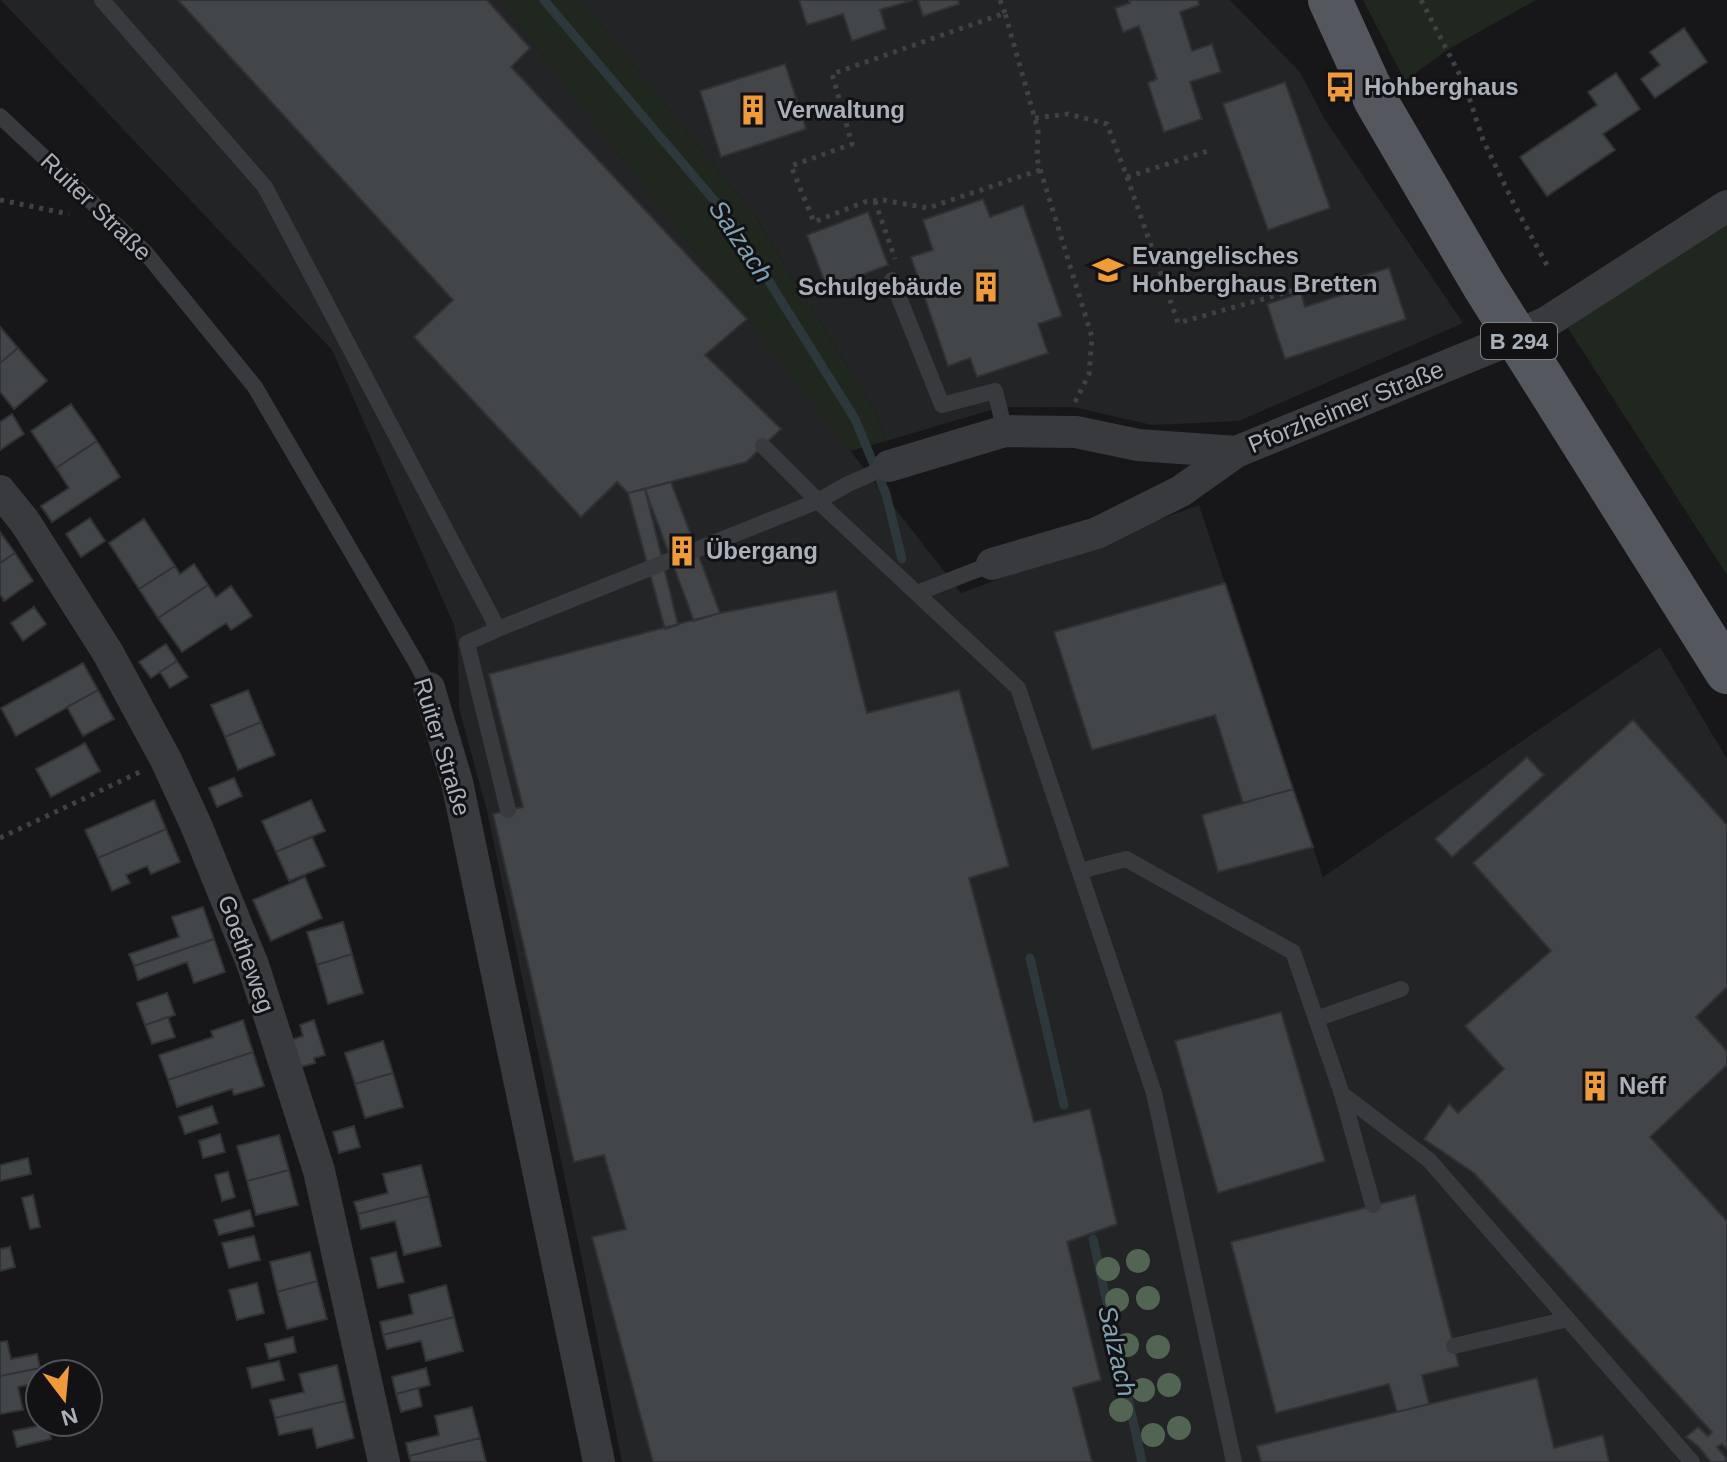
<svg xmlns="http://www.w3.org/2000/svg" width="1727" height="1462" viewBox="0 0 1727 1462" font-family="Helvetica,sans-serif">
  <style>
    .built { fill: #232426 }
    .green { fill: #1f271f }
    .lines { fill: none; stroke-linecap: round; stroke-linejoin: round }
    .stream { stroke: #2d383d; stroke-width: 9 }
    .building { fill: #434649; stroke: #313235; stroke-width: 2 }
    .path { stroke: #3e4145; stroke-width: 5; stroke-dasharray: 4 6; stroke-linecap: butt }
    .service { stroke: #383a3e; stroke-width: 16 }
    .minor { stroke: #383a3e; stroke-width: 32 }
    .primary { stroke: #54575d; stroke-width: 44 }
    .tree { fill: #526552 }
    .labels { text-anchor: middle; stroke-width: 6; stroke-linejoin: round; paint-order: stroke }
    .shield { fill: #121214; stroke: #7c8188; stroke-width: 2 }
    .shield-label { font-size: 22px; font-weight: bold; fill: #a9b0b9 }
    .poi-label { font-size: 24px; font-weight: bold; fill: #a9b0b9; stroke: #121214; text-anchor: start }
    .street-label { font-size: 24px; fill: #a9b0b9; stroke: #121214 }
    .water-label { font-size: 26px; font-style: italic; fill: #81a2b3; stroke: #121214 }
  </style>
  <rect width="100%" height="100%" fill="#171719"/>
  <path class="built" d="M1 0H499L961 593 1199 505 1323 877 1660 647 1727 759V1462H622L581 1255 487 811 459 708 458 648 454 625 332 350Z
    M581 0H1230L1300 72 1324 118 1463 323 1239 421 1152 425 1073 407H1001L886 441 876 413 755 216Z"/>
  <path class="green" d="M499 0H581L755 216 876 413 886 441 850 451Z
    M1363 0H1536L1447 50 1405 81Z
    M1727 212V575L1562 319Z"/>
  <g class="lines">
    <path class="stream" d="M544 0 730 219 855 419 886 494 902 559
      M1030 958 1064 1105
      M1093 1239 1142 1462"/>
  </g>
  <path class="building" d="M178 0H487L530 48 511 67 747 319 705 355 781 429 746 462 628 493 617 482 581 517 414 337 453 300Z
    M799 0H913L880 10 886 29 852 41 843 14 807 25Z
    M918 0H958L959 4 923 16Z
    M1129 0H1198L1199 5 1180 12 1192 51 1212 44 1221 72 1190 82 1202 119 1164 132 1148 83 1157 79 1139 26 1123 32 1115 8 1130 3Z
    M1684 28 1707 62 1655 98 1641 79 1660 65 1650 52Z
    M785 64 806 129 721 157 700 91Z
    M1616 73 1640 109 1603 134 1615 150 1547 196 1520 157 1597 105 1588 92Z
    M1285 82 1330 208 1268 230 1223 104Z
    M983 199 990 217 1023 205 1062 316 1038 324 1048 353 977 377 970 358 948 366 911 257 933 250 923 220Z
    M868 212 888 265 827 288 807 235Z
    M1389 268 1406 319 1285 359 1267 304 1301 293 1305 307 1357 290 1353 279Z
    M0 327 18 348 0 363Z
    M18 348 47 381 14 409 0 392V363Z
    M71 404 97 441 56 468 31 431Z
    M12 414 24 434 0 450V422Z
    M97 441 120 477 52 522 41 506 69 488 56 468Z
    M671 482 720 613 694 621 645 489Z
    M645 489 678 625 665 629 628 493Z
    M90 518 105 541 81 557 66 534Z
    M144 519 175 566 139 589 109 543Z
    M0 532 15 553 0 563Z
    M15 553 33 581 4 601 0 594V563Z
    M194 564 208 585 158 618 139 589 175 566 180 574Z
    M1225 583 1293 789 1243 803 1215 715 1092 750 1054 632Z
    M208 585 216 597 231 586 252 616 231 630 226 623 182 652 158 618Z
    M836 591 867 713 959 690 1009 866 969 878 1034 1122 1090 1109 1117 1224 1067 1242 1101 1380 1073 1388 1092 1462H653L592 1237 626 1229 604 1155 574 1162 493 814 523 807 489 674 720 613Z
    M34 607 46 624 23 641 11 623Z
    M166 644 177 661 151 678 139 662Z
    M177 661 188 677 170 688 160 672Z
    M83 663 98 690 16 736 1 708Z
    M98 690 114 719 83 736 67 707Z
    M248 690 261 722 225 737 211 705Z
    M1633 720 1727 825V987L1696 1017 1727 1051V1065L1650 1137 1727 1221V1449L1722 1444 1717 1447 1727 1459 1724 1462H1711L1698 1446 1686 1437 1698 1427 1708 1436 1712 1432 1474 1173 1424 1139 1449 1104 1458 1113 1504 1069 1465 1026 1551 951 1473 863Z
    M261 722 275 755 238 770 225 737Z
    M85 743 100 771 51 797 36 769Z
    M1527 757 1544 775 1452 857 1435 839Z
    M234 778 242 796 217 807 209 788Z
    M1293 789 1313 847 1218 872 1202 815Z
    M154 800 166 829 98 858 85 830Z
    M311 800 325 831 276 852 262 821Z
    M166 829 180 862 151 874 147 866 126 875 130 883 112 891 98 858Z
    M312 837 325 866 289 881 276 852Z
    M305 877 322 918 271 941 253 900Z
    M203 907 214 939 134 966 129 954 179 937 172 917Z
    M343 922 352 954 317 965 307 932Z
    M214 939 225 972 194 983 187 962 138 980 134 966Z
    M352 954 363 993 328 1004 317 965Z
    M167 993 175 1015 145 1025 137 1003Z
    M1281 1012 1325 1161 1218 1193 1175 1041Z
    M168 1017 175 1037 152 1044 145 1025Z
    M243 1020 253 1052 168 1080 159 1055 213 1037 211 1031Z
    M314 1020 325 1055 314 1058 315 1063 300 1067 291 1040 303 1036 300 1025Z
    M383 1041 393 1073 355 1084 345 1053Z
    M253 1052 264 1086 234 1095 232 1089 177 1107 168 1080Z
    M393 1073 403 1107 365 1118 355 1084Z
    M212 1106 218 1123 185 1134 179 1117Z
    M354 1126 360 1147 339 1153 333 1132Z
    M220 1134 225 1152 203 1158 199 1141Z
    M279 1135 289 1170 247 1181 237 1146Z
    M28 1158 31 1174 0 1181V1165Z
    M421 1165 429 1196 358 1214 354 1202 388 1193 383 1174Z
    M289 1170 298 1205 256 1215 247 1181Z
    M228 1172 235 1197 222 1201 215 1175Z
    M33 1195 40 1227 30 1229 22 1198Z
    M1415 1195 1459 1366 1422 1375 1429 1404 1397 1412 1389 1384 1276 1413 1231 1242Z
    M429 1196 441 1246 404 1255 395 1221 361 1229 358 1214Z
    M250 1210 254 1226 219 1235 214 1220Z
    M254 1236 260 1260 229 1268 222 1243Z
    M10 1247 15 1267 0 1271V1249Z
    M310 1252 317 1281 277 1292 270 1262Z
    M396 1252 404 1282 378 1288 371 1258Z
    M317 1281 327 1319 287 1329 277 1292Z
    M257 1283 264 1313 237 1320 229 1290Z
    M446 1285 454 1317 383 1335 380 1322 413 1314 409 1295Z
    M454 1317 463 1351 426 1361 421 1341 387 1349 383 1335Z
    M293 1337 296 1352 269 1359 265 1344Z
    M7 1341 11 1359 37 1354 40 1368 0 1376V1342Z
    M279 1361 284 1380 252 1388 247 1368Z
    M337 1365 345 1401 275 1418 270 1400 304 1392 299 1374Z
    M40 1368V1382L18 1387 23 1410 0 1414V1376Z
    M426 1368 430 1385 396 1394 392 1377Z
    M1537 1378 1554 1448 1603 1435 1609 1462H1261L1257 1446Z
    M418 1388 422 1406 401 1412 396 1394Z
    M345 1401 354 1438 317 1448 312 1428 279 1435 275 1418Z
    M472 1407 480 1438 409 1456 406 1443 439 1435 435 1416Z
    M48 1424 51 1439 17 1447 13 1431Z
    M480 1438 486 1462H411L409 1456Z"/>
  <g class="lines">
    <path class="path" d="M1000 0 1005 13
      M1421 0 1465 85 1483 140 1515 206 1549 269
      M1035 118 1068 114 1107 124 1127 177 1211 150
      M1040 170 928 208 883 200 867 201 814 222 791 166 852 144 832 74 1005 13 1038 130 1037 159 1092 337 1089 374 1074 404
      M1127 177 1178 323 1320 283
      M0 200 69 214
      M875 201 895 259
      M0 838 140 772"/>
    <path class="service" d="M102 0 265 187 498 629 467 643 508 810
      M0 116 145 252 255 387 417 664 429 688
      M892 280 942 405 995 391 1005 431
      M763 446 818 501 1018 688 1154 1093 1234 1462
      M917 593 992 564
      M498 629 818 501 848 484 889 466
      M1080 871 1126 859 1293 952 1342 1094 1429 1160 1692 1462
      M1316 1019 1401 989
      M1342 1094 1373 1205
      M1454 1346 1568 1319"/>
    <path class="minor" d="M889 466 1005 431 1076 432 1138 445 1236 452 1495 346 1547 322 1727 206
      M0 491 25 522 108 653 166 760 196 825 253 965 319 1171 384 1462
      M992 564 1097 533 1181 491 1236 452
      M429 688 457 782 599 1462"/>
    <path class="primary" d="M1330 0 1376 101 1483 284 1727 672"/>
  </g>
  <g class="tree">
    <circle cx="1138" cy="1261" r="12"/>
    <circle cx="1108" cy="1269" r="12"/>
    <circle cx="1148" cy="1298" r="12"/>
    <circle cx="1117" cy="1300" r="12"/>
    <circle cx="1127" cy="1345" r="12"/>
    <circle cx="1158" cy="1347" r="12"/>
    <circle cx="1169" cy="1385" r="12"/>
    <circle cx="1143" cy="1390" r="12"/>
    <circle cx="1121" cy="1410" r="12"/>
    <circle cx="1179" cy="1428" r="12"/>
    <circle cx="1153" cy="1435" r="12"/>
  </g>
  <defs>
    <g id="bus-bare" transform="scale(2.4)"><path d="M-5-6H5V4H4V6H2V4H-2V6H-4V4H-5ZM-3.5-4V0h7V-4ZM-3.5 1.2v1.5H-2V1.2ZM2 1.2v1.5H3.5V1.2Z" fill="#f09a38" stroke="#121214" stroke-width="2.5" paint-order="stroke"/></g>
    <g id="building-bare" transform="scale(2.4)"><path d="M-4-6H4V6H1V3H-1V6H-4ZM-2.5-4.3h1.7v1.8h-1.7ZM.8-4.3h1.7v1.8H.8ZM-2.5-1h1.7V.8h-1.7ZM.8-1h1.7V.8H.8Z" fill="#f09a38" stroke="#121214" stroke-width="2.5" paint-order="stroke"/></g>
    <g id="school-bare" transform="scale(2.4)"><path d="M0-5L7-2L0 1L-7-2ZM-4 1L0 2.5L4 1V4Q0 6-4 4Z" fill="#f09a38" stroke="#121214" stroke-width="2.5" paint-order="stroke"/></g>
  </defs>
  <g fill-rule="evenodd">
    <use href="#bus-bare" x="1340" y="87"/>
    <use href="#building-bare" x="753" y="110"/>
    <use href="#school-bare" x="1108" y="270"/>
    <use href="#building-bare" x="986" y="287"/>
    <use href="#building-bare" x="682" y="551"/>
    <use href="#building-bare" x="1595" y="1086"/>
  </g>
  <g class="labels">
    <rect class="shield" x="1481" y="323" width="76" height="36" rx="6"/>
    <g class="shield-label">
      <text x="1519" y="349">B 294</text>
    </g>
    <g class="poi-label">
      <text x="1364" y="95">Hohberghaus</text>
      <text x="777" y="118">Verwaltung</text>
      <text x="1132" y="264">Evangelisches<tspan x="1132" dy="28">Hohberghaus Bretten</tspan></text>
      <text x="962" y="295" text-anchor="end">Schulgebäude</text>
      <text x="706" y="559">Übergang</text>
      <text x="1619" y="1094">Neff</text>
    </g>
    <g class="street-label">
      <text transform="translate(96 207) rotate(44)" y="8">Ruiter Straße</text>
      <text transform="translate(1346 407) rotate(-22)" y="8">Pforzheimer Straße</text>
      <text transform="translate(442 747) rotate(73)" y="8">Ruiter Straße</text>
      <text transform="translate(246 954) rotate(70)" y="8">Goetheweg</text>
    </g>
    <g class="water-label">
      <text transform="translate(741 241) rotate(56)" y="9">Salzach</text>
      <text transform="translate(1117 1351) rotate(77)" y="9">Salzach</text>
    </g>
  </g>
  <g transform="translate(64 1398) rotate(164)"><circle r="38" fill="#121214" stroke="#4e5156" stroke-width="2"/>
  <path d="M0-6L14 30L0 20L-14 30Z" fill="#f09a38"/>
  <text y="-12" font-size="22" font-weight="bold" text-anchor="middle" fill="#a9b0b9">N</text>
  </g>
</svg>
